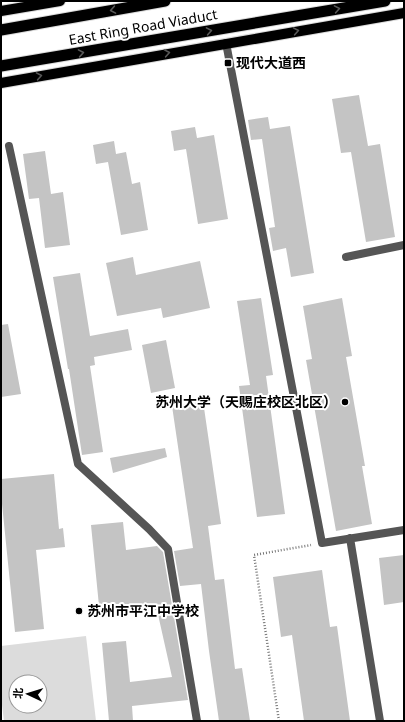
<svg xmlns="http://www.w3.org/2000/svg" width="405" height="722" viewBox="0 0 405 722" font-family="'Noto Sans','Noto Sans SC',sans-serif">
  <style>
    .green { fill: #dcdcdc; fill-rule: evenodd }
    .building { fill: #c4c4c4 }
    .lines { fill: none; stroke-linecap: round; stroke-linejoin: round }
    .primary-casing { stroke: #dbdbdb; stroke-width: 12 }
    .trunk-casing { stroke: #dbdbdb; stroke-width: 13 }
    .path { stroke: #777; stroke-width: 2.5; stroke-dasharray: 1 2; stroke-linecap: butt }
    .service { stroke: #555; stroke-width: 8 }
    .primary { stroke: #000; stroke-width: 10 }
    .trunk { stroke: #000; stroke-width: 11 }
    .oneway { stroke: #595959 }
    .poi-dot { fill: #000; stroke: #fff; stroke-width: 1.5 }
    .labels { text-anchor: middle; stroke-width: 4; stroke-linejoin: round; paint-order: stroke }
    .street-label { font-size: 14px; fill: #000; stroke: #fff }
    .poi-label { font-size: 14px; font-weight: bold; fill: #000; stroke: #fff; text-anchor: start }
  </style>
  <rect width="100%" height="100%" fill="#fff"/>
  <path class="green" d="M86 636 96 721H4L1 697V646ZM16 682H40V706H16Z"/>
  <path class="building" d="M359 95 368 146 380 144 395 237 366 242 351 152 341 153 332 99Z
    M268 117 270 129 290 126 314 273 291 277 286 248 273 251 269 228 275 227 262 139 251 140 248 120Z
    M195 127 197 138 214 135 228 219 198 224 186 149 174 151 171 131Z
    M114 141 116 154 126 152 132 184 140 182 148 230 121 235 108 162 96 164 93 145Z
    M45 151 51 194 63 192 70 245 45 248 39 198 29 199 23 154Z
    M133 257 136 275 200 261 210 308 163 318 161 308 117 316 106 263Z
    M80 273 90 336 128 329 132 350 94 357 95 365 90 366 103 452 82 455 69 369H68L53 277Z
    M261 298 273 375 266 376 285 514 257 517 239 386 250 385 237 301Z
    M342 298 352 356 346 357 365 466H362L372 524 336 531 306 360 312 359 303 306Z
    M8 324 21 394 1 397V325Z
    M166 340 175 388 151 393 142 345Z
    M203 401 221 524 208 526 215 580 224 579 235 669 242 668 250 721H219L209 651 201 584 180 586 174 551 193 548 172 406Z
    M165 448 167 457 113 473 110 458Z
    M54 474 59 529 63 528 65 547 36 550 44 629 15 632 1 494V479Z
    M123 522 126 550 157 546 163 552 188 700 132 706 133 721H109L102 643 126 641 130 682 172 677 157 610 100 616 91 525Z
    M404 555V602L384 605 379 558Z
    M322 570 330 627 337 626 350 721H304L292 635 281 637 273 577Z"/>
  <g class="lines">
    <g class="primary-casing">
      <path id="primary" d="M1 11 60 1
        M1 83 404 13"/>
    </g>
    <g class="trunk-casing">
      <path id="trunk" d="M1 30 165 1
        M1 66 385 1"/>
    </g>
    <path class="path" d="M279 721 254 555 311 545"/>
    <path class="service" d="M226 43 322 543 404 530
      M9 146 78 464 149 529 168 549 197 721
      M346 257 404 245
      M350 538 380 721"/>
    <use href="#primary" class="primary"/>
    <use href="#trunk" class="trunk"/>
  </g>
  <defs><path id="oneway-chevron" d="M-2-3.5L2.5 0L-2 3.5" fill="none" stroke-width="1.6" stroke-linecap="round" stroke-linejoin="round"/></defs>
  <g class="oneway">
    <use href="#oneway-chevron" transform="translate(337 9) rotate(-10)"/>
    <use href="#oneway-chevron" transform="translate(113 10) rotate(170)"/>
    <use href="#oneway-chevron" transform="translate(209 31) rotate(-10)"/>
    <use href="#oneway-chevron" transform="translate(296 31) rotate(-10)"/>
    <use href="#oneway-chevron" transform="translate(81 53) rotate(-10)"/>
    <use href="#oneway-chevron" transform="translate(167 53) rotate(-10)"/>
    <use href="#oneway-chevron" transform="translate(39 76) rotate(-10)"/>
  </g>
  <g class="poi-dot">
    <rect x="224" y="59" width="8" height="8" rx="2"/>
    <circle cx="345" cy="402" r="4"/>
    <circle cx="79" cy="611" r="4"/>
  </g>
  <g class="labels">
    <g class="street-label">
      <text transform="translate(143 27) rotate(-10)" y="5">East Ring Road Viaduct</text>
    </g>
    <g class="poi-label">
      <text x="236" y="68">现代大道西</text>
      <text x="337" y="407" text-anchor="end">苏州大学（天赐庄校区北区）</text>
      <text x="87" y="616">苏州市平江中学校</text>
    </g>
  </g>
  <rect width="405" height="722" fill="none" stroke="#000000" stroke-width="4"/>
  <g transform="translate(28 694) rotate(274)"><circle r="19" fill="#ffffff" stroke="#999999"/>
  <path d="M0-3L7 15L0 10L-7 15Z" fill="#000000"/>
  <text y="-6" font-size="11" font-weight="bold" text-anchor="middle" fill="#000000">北</text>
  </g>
</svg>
